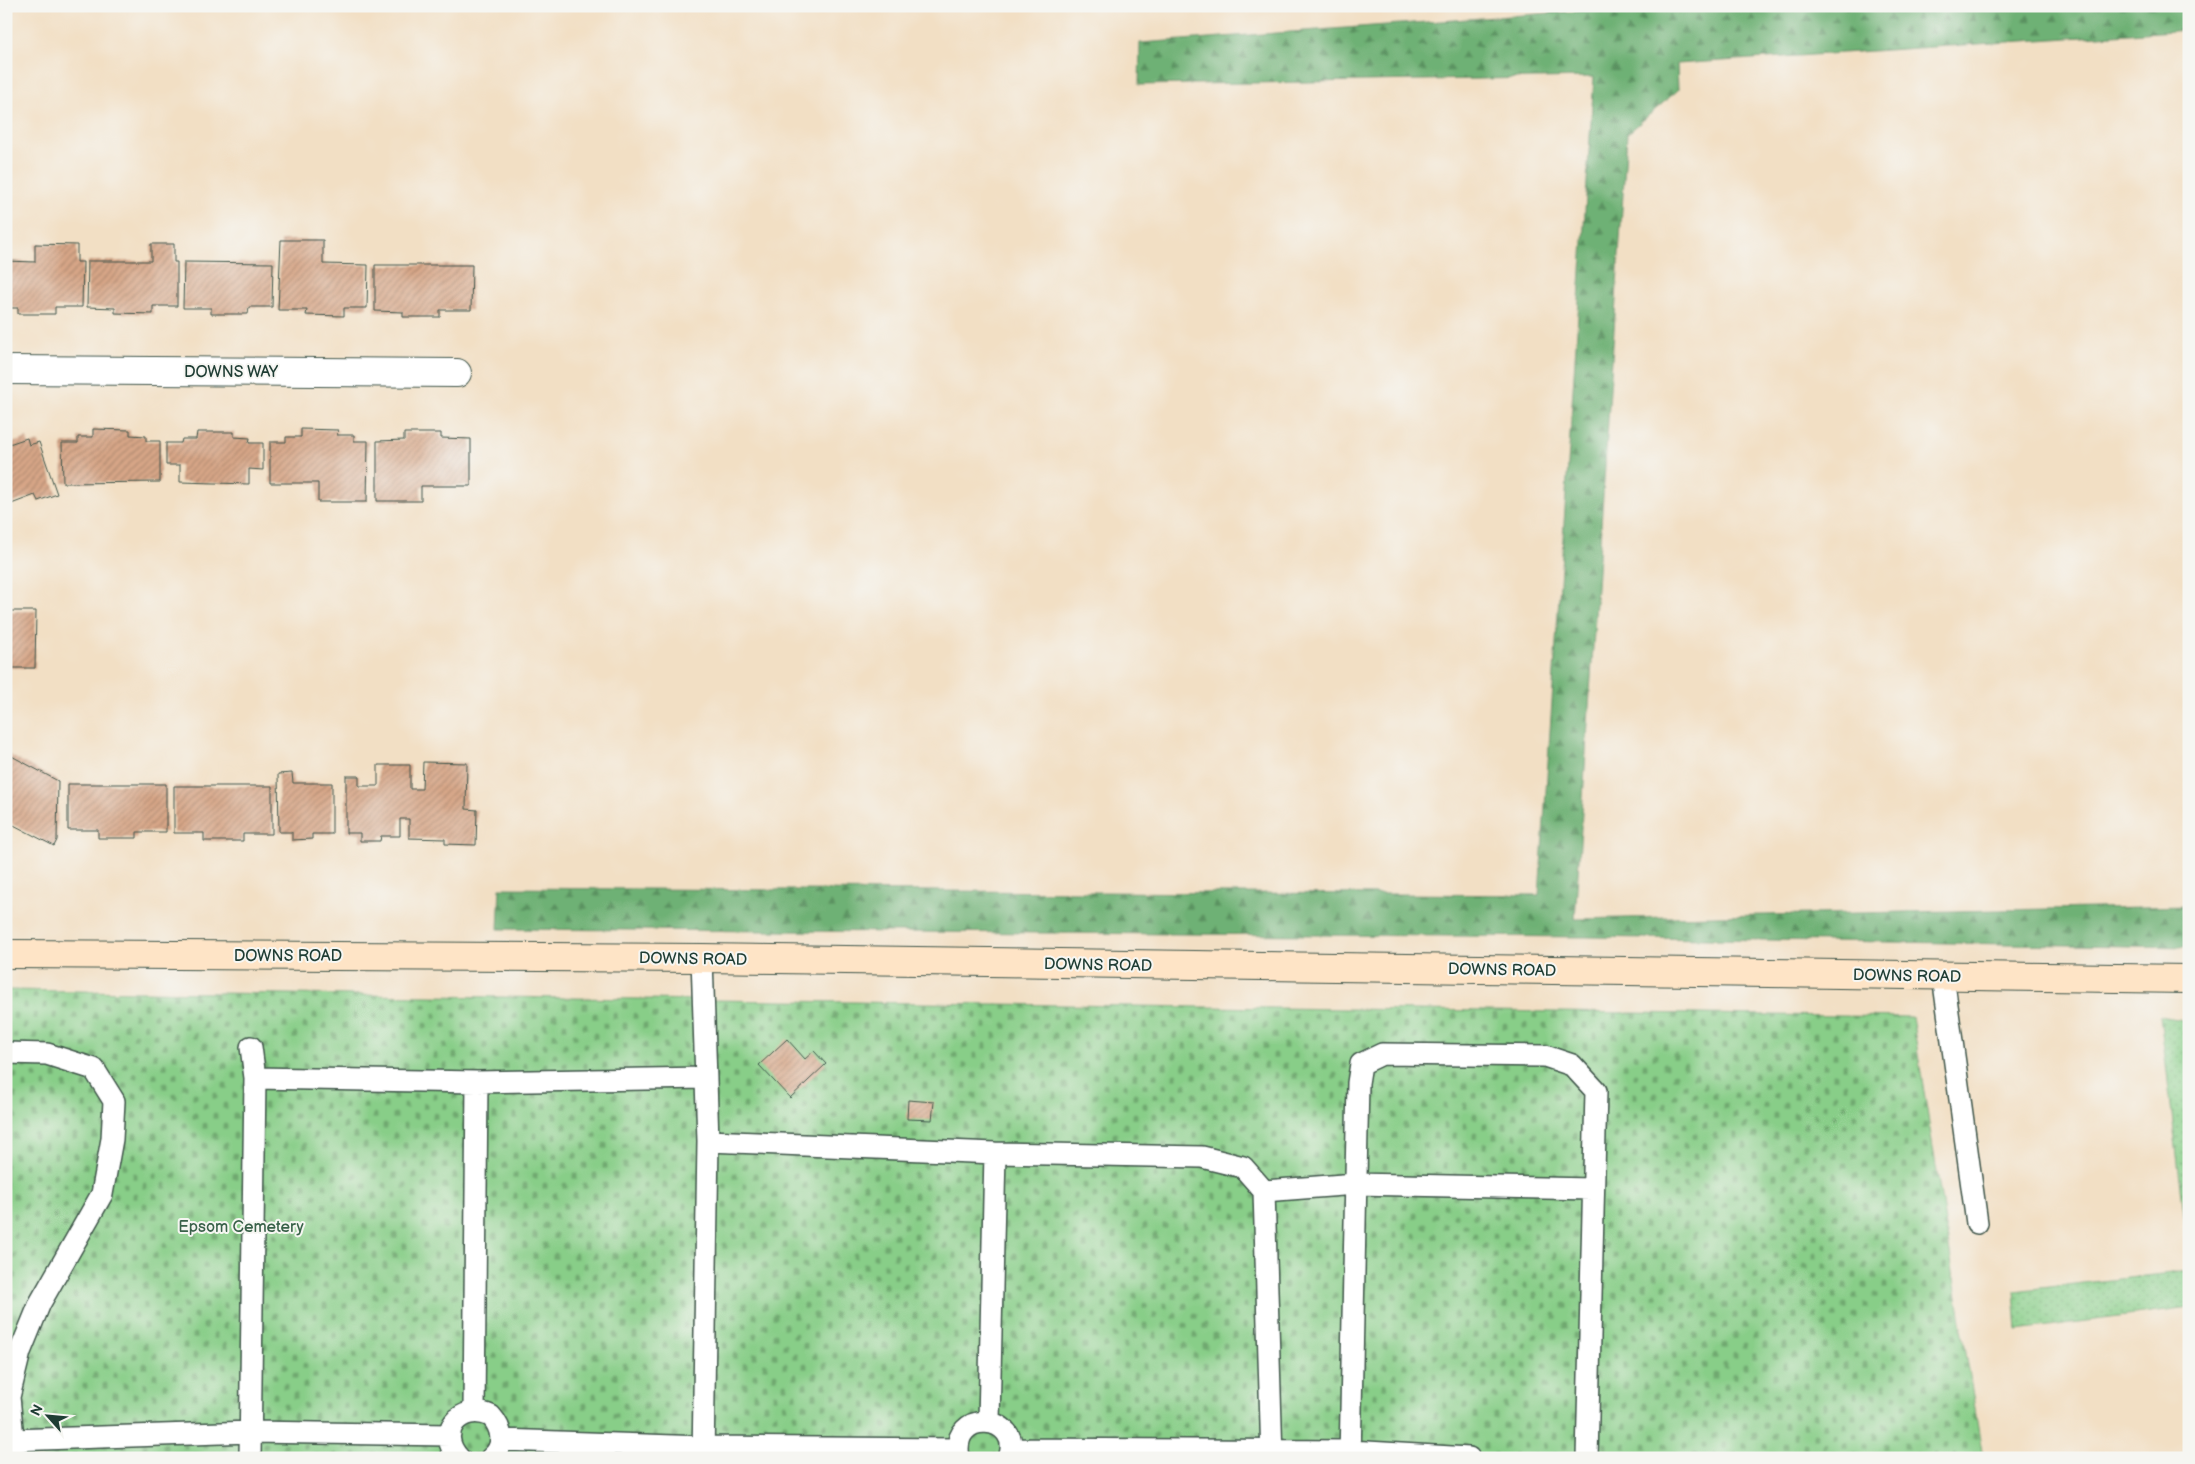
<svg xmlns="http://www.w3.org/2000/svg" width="2195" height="1464" viewBox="0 0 2195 1464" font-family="'Balsamiq Sans',sans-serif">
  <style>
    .grass { fill: url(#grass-dots); stroke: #54865e }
    .forest { fill: url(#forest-firs); stroke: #467754 }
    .cemetery { fill: url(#cemetery-stones); stroke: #54865e }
    .building { fill: url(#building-hatch) }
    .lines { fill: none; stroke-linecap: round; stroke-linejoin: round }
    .service-casing { stroke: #3f554a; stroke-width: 24 }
    .minor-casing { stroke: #3f554a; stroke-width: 30 }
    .secondary-casing { stroke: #3f554a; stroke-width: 30 }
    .service { stroke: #fff; stroke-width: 21 }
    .minor { stroke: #fff; stroke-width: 28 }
    .secondary { stroke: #fee4c6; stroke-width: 28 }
    .labels { text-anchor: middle; stroke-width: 4; stroke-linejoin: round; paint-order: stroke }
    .street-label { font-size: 16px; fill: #1f3d34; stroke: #f6f6f2 }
    .park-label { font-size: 16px; fill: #396149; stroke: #f6f6f2 }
  </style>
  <defs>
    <pattern id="grass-dots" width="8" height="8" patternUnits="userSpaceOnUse" patternTransform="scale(1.25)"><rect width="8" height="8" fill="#88ce88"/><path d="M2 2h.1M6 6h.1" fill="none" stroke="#6fa870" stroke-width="1.8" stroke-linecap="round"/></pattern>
    <pattern id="forest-firs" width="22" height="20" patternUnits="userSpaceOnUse" patternTransform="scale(1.25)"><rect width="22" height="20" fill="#6eb174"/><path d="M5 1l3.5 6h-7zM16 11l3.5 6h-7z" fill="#5a9160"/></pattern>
    <pattern id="cemetery-stones" width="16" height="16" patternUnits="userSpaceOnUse" patternTransform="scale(1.25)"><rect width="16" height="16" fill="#88ce88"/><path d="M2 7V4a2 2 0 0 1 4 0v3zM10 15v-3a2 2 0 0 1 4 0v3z" fill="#6fa870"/></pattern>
    <pattern id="building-hatch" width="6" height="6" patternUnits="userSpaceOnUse" patternTransform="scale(1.25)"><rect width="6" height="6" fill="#d7a687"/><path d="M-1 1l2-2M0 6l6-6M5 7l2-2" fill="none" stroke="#ae886f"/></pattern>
  </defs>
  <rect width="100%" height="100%" fill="#f6f6f2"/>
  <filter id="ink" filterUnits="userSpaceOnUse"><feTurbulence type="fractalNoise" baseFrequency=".02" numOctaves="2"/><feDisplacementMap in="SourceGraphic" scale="10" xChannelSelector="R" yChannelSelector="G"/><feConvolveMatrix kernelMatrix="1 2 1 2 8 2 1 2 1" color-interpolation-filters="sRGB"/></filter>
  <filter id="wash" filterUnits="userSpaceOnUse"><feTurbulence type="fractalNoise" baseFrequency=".0096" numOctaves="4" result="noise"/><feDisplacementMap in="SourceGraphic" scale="20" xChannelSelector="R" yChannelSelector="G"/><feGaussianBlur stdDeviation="1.12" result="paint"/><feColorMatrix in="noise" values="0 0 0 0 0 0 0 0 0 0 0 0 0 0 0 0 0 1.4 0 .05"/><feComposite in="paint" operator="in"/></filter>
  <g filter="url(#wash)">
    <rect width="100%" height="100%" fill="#f2dfc4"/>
    <path class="grass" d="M2160 1016 2189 1021V1254Z
      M2189 1271V1308L2017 1330 2014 1291Z"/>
    <path class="forest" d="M1646 6H2189V30L1677 64 1678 90 1627 134 1575 919 2189 906V947L1587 937 498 929 500 888 1539 895 1594 77 1139 85 1140 43Z"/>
    <path class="cemetery" d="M6 990 1912 1017 1983 1458H6Z"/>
    <g id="blocks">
      <path class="building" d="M281 240H323V264L368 265 367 308H344V316L306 315 307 310H278Z
        M35 244 77 245V262H83L82 307H55V314H18V308H6V261L35 262Z
        M151 244H174V262H177V306H153V314L115 313V308L87 307 88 261H151Z
        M184 262 273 263 272 307H249L248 314H211V308H183Z
        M375 265H472L471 310H440V317H403V312L375 311Z
        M93 429 130 430V435L146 436V441H160V482L63 483 62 443H78V437H93Z
        M301 429 338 430 337 435H354V441H368L367 502H318V483H270V442H286V437H301Z
        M197 432H234V437L250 438 249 443H263V470L249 469V484L180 482V465H166V443H181L182 439H196Z
        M404 433H441V438L471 439V486H421V501H377V441L404 440Z
        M27 438 29 445 39 442 57 494 38 501 35 495 6 506V445Z
        M6 611H36L35 668H6Z
        M6 753 58 781 57 840 54 846 6 821Z
        M423 762 467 763 466 809 477 810 476 845 445 844V839L409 838V819H400V836H381L380 841H360V833H346V776H359V786H378V765H410V789H422Z
        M292 773 293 783H332V834H312V839L292 840V832H279L278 774Z
        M68 784H166V832H137V838H98V830H68Z
        M174 786H272V834H243V841H204V833H174Z
        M787 1039 805 1059 814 1051 826 1064 790 1098 759 1065Z
        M908 1100 934 1102 932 1120 907 1119Z"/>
    </g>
  </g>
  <g filter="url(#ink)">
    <use href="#blocks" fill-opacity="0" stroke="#3f554a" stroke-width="1"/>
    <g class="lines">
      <g class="service-casing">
        <path id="service" d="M702 958 708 1141 703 1458
          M1943 976 1977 1223
          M6 1053 47 1054 94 1069 114 1101 112 1139 102 1194 40 1303 20 1352 9 1397 15 1458
          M255 1078 477 1082 705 1078
          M708 1141 995 1153 1202 1157 1243 1167 1264 1191 1272 1458
          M1264 1191 1356 1184 1593 1189
          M474 1411 477 1082
          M989 1421 995 1153
          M12 1440 251 1432 449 1435
          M501 1440 703 1447 958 1449
          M1012 1449 1350 1451 1469 1458
          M250 1458 255 1078 251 1047
          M459 1458C435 1433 460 1402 491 1416 502 1428 506 1446 491 1458
          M959 1458C949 1406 1025 1415 1009 1458
          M1350 1458 1358 1083 1361 1064 1382 1054 1545 1056 1572 1065 1596 1091 1587 1458"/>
      </g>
      <g class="minor-casing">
        <path id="minor" d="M6 370 457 373"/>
      </g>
      <g class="secondary-casing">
        <path id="secondary" d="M6 954 702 958 2189 979"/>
      </g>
      <use href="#service" class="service"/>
      <use href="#minor" class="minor"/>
      <use href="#secondary" class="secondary"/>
    </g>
  </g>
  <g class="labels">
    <g class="street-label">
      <text x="231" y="377">DOWNS WAY</text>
      <text x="288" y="961">DOWNS ROAD</text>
      <text transform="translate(693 958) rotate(1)" y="6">DOWNS ROAD</text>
      <text transform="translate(1098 964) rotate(1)" y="6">DOWNS ROAD</text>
      <text transform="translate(1502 969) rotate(1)" y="6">DOWNS ROAD</text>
      <text transform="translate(1907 975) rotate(1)" y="6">DOWNS ROAD</text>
    </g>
    <g class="park-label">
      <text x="241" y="1232">Epsom Cemetery</text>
    </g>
  </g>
  <rect width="2195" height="1464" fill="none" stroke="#f6f6f2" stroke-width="25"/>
  <g transform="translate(48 1416) rotate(297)" stroke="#f6f6f2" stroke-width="4" paint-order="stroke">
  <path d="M0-4L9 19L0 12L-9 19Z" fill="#1f3d34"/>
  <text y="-8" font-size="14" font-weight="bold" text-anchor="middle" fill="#1f3d34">N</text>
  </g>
</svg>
